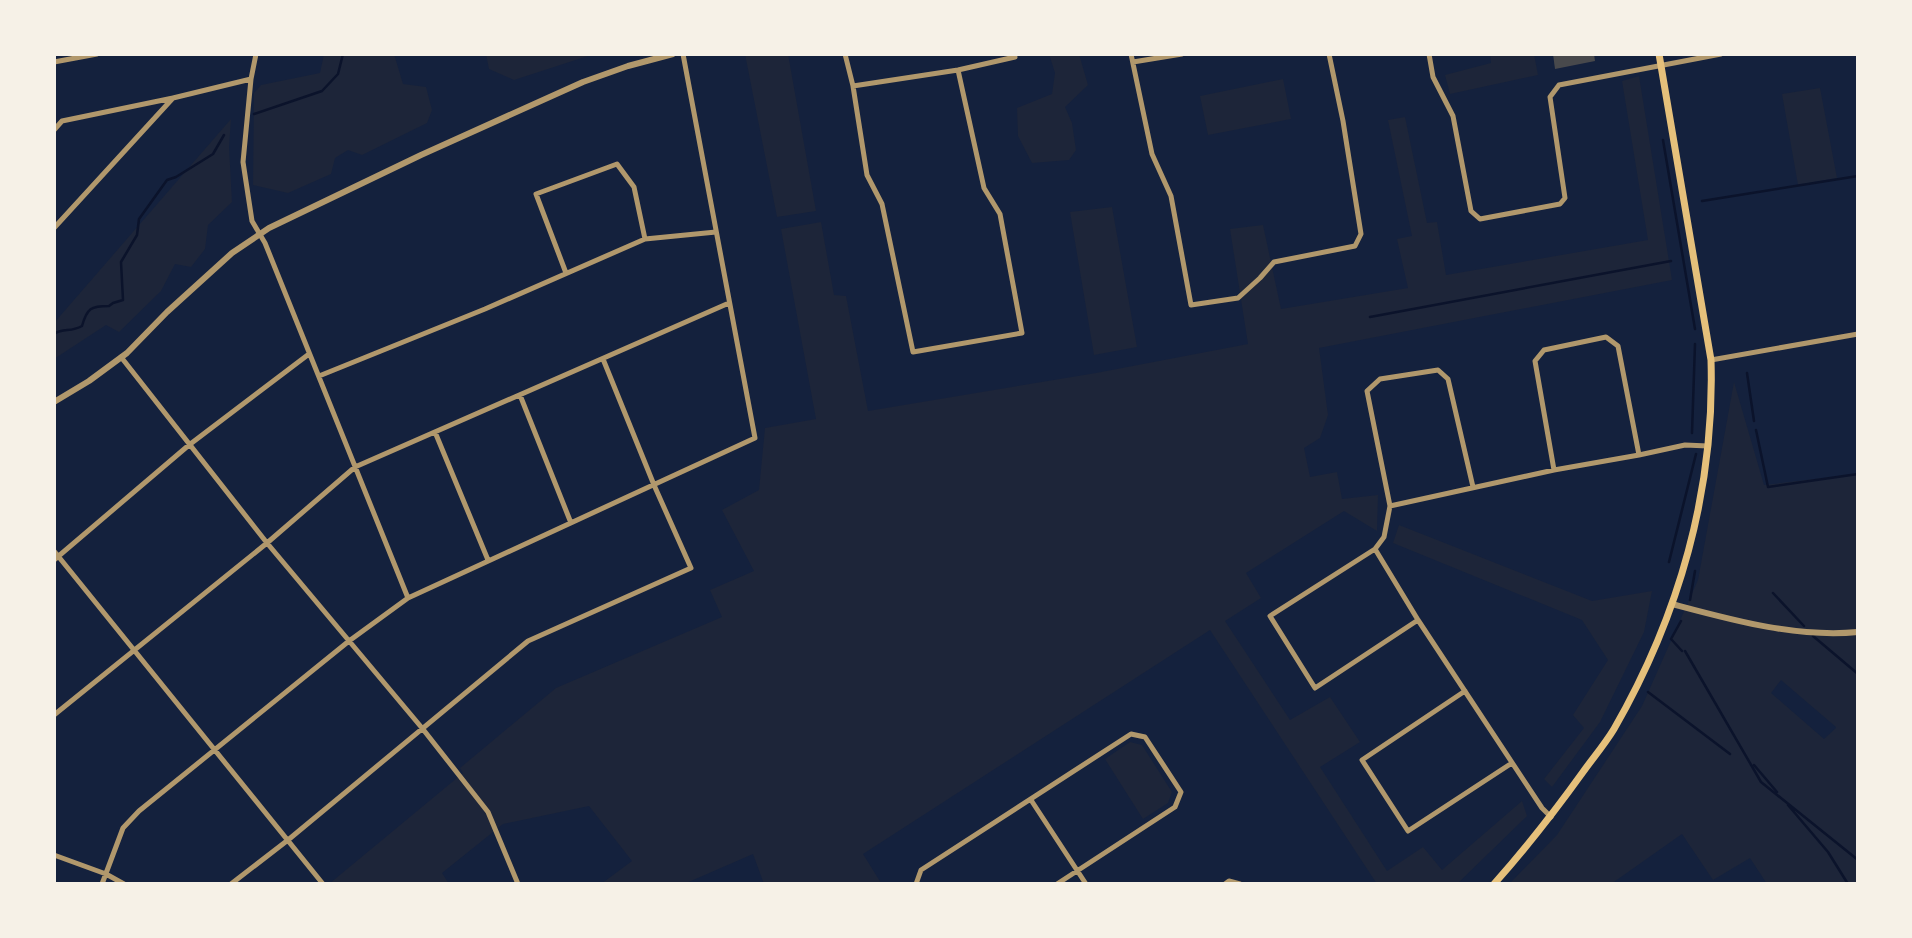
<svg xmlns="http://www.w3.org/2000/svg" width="1912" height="938" viewBox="0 0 1912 938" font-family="Commissioner,sans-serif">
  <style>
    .green { fill: #1d2539; fill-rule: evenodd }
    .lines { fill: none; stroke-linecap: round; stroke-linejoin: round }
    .stream { stroke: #0b132b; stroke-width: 2.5 }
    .building { fill: #48494c }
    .minor { stroke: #b1986c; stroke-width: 5 }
    .tertiary { stroke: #b1986c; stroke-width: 6 }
    .secondary { stroke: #e5c07b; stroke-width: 7 }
  </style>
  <rect width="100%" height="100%" fill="#14213d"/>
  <path class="green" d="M324 54H394L403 84 426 87 432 110 427 123 362 155 348 150 335 158 331 174 288 193 253 185 254 93 261 85 320 73Z
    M486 54H594L514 80 489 69Z
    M745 54H788L816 211 777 217Z
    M1049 54H1079L1088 85 1065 107 1072 123 1076 150 1069 160 1032 163 1018 136 1017 108 1052 94 1055 73Z
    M1490 54H1534L1538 75 1450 94 1445 75 1491 63Z
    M1639 76 1672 280 1319 348 1328 415 1320 438 1304 448 1310 477 1337 472 1342 499 1378 495 1377 531 1344 511 1246 573 1261 598 1225 621 1290 720 1330 697 1360 742 1320 767 1387 871 1423 847 1442 870 1522 801 1527 816 1457 884H1377L1210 630 863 854 881 883 880 884H764L753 854 684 884H601L632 861 589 806 503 824 442 873 449 884H329L463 773 460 768 556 688 722 617 710 590 754 571 722 510 759 490 765 428 816 419 781 229 821 222 834 295 846 296 868 411 1096 373 1248 344 1230 229 1263 225 1281 309 1408 288 1397 239 1412 236 1388 120 1405 117 1427 223 1437 222 1446 275 1648 240 1622 81Z
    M1283 79 1291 119 1208 135 1200 96Z
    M1820 88 1837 178 1798 185 1782 94Z
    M231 119 229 147 232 202 208 225 205 249 191 267 175 264 161 291 119 332 106 325 54 359V323Z
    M1112 207 1137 347 1094 355 1070 212Z
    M1734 382 1764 485 1858 474V884H1767L1750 858 1713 880 1682 834 1611 884H1509L1557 835 1642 706 1698 580ZM1781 680 1836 727V728L1824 739 1771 693Z
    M1399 525 1592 601 1652 591 1644 632 1600 722 1552 787 1544 779 1584 728 1573 715 1608 660 1582 620 1393 543Z
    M1130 742 1142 745 1172 792 1168 803 1143 819 1105 759Z"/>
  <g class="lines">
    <path class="stream" d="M254 114 322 91 338 74 343 54
      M1663 140 1695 329
      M1702 201 1858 176
      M1370 317 1671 261
      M54 334C64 327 70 333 82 326 87 308 91 306 109 306L113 303 123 300 121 262 137 235 139 219 167 180 176 177 213 154 224 135
      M1747 373 1754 421
      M1756 430 1768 487 1858 474
      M1692 433 1695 344
      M1669 562 1696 454
      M1773 593 1804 626
      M1690 600 1695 571
      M1681 621 1671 639 1682 651
      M1813 636 1858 674
      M1685 651 1761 782 1858 860
      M1648 692 1730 754
      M1754 765 1777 792
      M1788 805 1828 852 1848 884"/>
  </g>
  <path class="building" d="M1553 54H1594L1595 61 1555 69Z"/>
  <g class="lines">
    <path class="minor" d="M256 54 251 79 243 162 252 221 265 243 408 598
      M845 54 853 86 867 175 882 204 913 352 1022 333 1000 214 984 188 958 70
      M1131 54 1152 154 1171 196 1191 305 1238 298 1260 278 1274 262 1355 246 1361 234 1343 121 1329 54
      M1429 54 1433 77 1453 116 1471 211 1480 219 1560 204 1565 198 1550 97 1559 85 1721 54
      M54 62 97 54
      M1133 62 1182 54
      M853 86 958 70 1015 57
      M54 130 62 121 173 98
      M54 228 173 98 251 79
      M566 273 536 194 617 164 634 187 645 239
      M121 357 267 543 422 728 488 812 518 884
      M1711 360 1858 334
      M319 376 485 309 645 239 716 232
      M520 395 571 523
      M435 432 488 560
      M1554 470 1535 361 1544 350 1606 337 1618 346 1639 455
      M1390 506 1367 391 1380 379 1438 370 1448 379 1473 487
      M1375 549 1270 616 1315 688 1418 620
      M54 551 323 884
      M54 560 189 445 309 354
      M1465 691 1362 760 1408 831 1512 763
      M54 715 267 543 355 467 729 303
      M1031 800 1086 884
      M1551 817 1542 808 1418 620 1375 549 1384 537 1390 506 1554 470 1639 455 1685 445 1708 446
      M54 855 106 874 124 884
      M102 884 123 828 139 811 349 641 408 598 755 438 683 54
      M231 884 288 840 528 641 691 568 654 485 603 359
      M916 884 921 870 1131 734 1145 737 1181 792 1175 807 1057 884
      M1225 884 1229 881 1240 884"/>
    <path class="tertiary" d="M54 402 89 381 127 353 167 312 232 253 269 228 421 155 583 82 628 66 673 54
      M1672 604C1732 620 1796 638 1858 632"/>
    <path class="secondary" d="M1494 884C1526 848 1555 811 1583 772 1593 758 1605 744 1614 729 1679 616 1715 490 1711 360L1659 54"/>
  </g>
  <rect width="1912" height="938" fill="none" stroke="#f6f1e7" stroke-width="112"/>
</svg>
